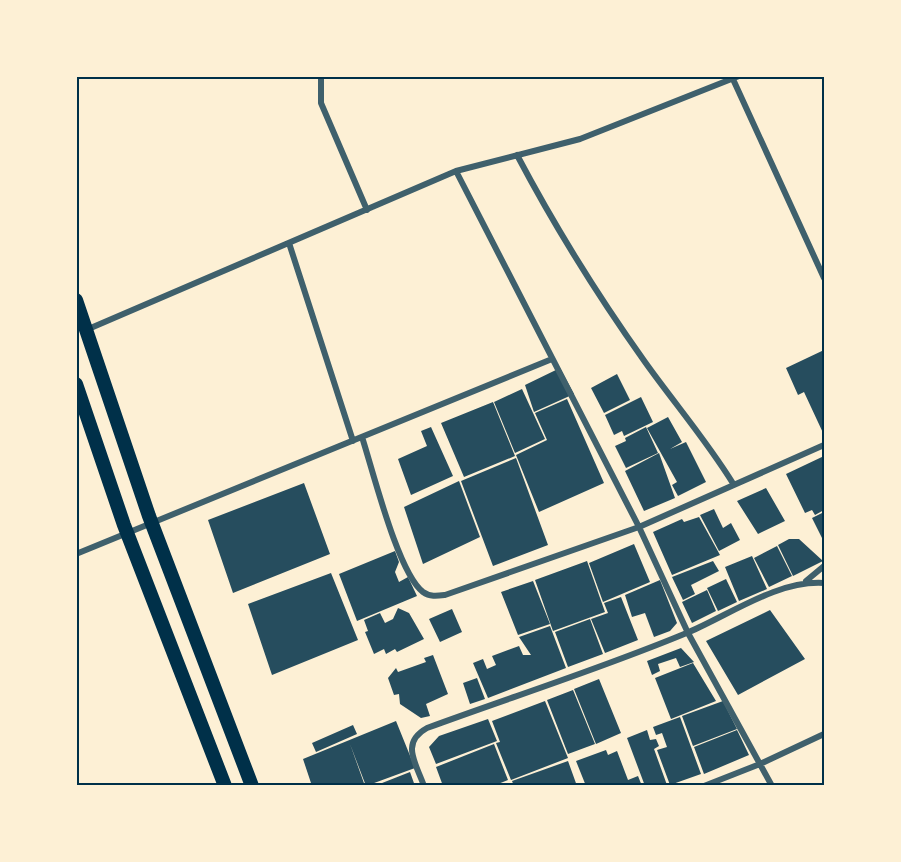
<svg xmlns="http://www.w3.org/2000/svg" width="901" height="862" viewBox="0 0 901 862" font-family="'Archivo Narrow',sans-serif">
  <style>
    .building { fill: #264d5e }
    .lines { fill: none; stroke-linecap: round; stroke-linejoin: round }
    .minor { stroke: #3f606c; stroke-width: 6 }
    .primary { stroke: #003049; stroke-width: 14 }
    .neatline { fill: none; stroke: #003049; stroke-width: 2 }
  </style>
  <rect width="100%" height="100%" fill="#fdf0d5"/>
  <path class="building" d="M824 350V435L804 392 798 395 786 368Z
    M560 368 574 394 534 412 525 385Z
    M617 374 630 400 604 413 591 388Z
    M522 389 545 439 515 453 494 402Z
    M641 397 653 422 624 436 622 431 614 435 605 415Z
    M567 399 604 483 539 512 516 455 547 440 535 413Z
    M493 402 515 456 464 477 441 423Z
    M668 417 682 442 670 449 686 442 706 482 678 496 672 485 677 482 647 428Z
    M431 427 453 476 411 495 398 459 427 446 421 431Z
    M646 427 658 453 626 468 615 446 626 441 625 438Z
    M659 453 675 498 644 511 625 471Z
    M824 456V510L815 515 812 510 805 513 786 474Z
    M516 458 548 545 493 566 461 481Z
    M459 481 480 537 423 564 404 507Z
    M304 483 330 554 233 593 208 520Z
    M766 488 785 521 758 534 737 501Z
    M714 509 723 528 731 523 740 540 719 551 700 515Z
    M824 512V542L812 518Z
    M699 517 720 555 672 575 653 532 682 519 684 522Z
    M789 539H799L823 561 793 576 778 545Z
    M634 544 650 582 603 602 589 563Z
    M777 546 792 576 769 587 754 558Z
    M395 551 399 562 395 572 399 582 408 577 417 596 357 621 339 574Z
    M752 556 767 589 739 601 725 567Z
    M587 561 605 612 553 631 535 580Z
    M713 561 719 571 691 585 695 594 683 600 672 577Z
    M331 573 358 640 272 675 248 604Z
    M726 579 737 602 718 611 707 588Z
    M660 580 677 623 670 631 654 637 645 613 632 617 625 595Z
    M533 581 550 624 518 635 501 592Z
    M707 590 716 611 692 623 682 602Z
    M621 597 638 640 605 653 591 619 608 613 604 603Z
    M398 608 409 613 424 639 397 652 395 649 386 654 384 649 374 654 365 632 368 631 364 620 380 613 385 623 393 619Z
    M452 609 462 632 440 642 429 619Z
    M770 610 805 659 738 695 706 641Z
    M590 619 603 654 568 667 555 632Z
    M550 626 566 668 488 698 473 663 483 659 487 669 496 665 492 656 519 646 523 655H531L519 637Z
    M681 648 694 662 680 667 676 658 658 664 660 671 652 675 647 661Z
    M433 655 448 694 426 704 430 716 421 718 400 704 399 694 394 695 388 678 396 668 398 672 426 662 424 658Z
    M693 663 716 701 671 719 655 678Z
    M477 678 485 699 470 704 463 683Z
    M599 679 621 733 596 744 574 689Z
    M573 690 595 744 568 754 547 700Z
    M545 701 568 758 511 780 496 743 500 742 492 721Z
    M723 701 737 729 693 746 682 716Z
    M680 717 701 774 670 785 657 750 667 747 662 733 656 735 653 727Z
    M488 719 497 741 436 764 429 747 439 736Z
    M396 721 415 768 366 786 350 744 365 786H312L303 759Z
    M353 725 357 734 316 752 312 743Z
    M647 730 650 740 656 739 659 746 654 749 667 785 645 786 627 738Z
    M737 730 749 755 704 774 694 747Z
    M494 744 508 780 493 786H443L436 767Z
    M606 750 608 755 617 751 628 780 638 776 642 786H586L576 761Z
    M568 761 577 786H514L512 781Z
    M410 772 415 786H377V785Z"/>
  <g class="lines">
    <path class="minor" d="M321 76V103L367 210
      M732 77 824 278
      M517 155C555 227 598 296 645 362 675 404 707 441 734 485
      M456 171 639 527 688 633 772 786
      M289 243 353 441
      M86 330 456 171 580 139 739 76
      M362 437C373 471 398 573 423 592 430 597 437 596 445 595L639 527 824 445
      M76 554 552 359
      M806 581 824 566
      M424 786C416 763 400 743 427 728 514 696 603 668 689 632 731 614 778 580 824 583
      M704 786 760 764 824 734"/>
    <path class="primary" d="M76 300 149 516 252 786
      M76 384 124 525 225 786"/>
  </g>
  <rect width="901" height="862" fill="none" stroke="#fdf0d5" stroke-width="156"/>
  <rect x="78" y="78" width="745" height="706" class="neatline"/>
</svg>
